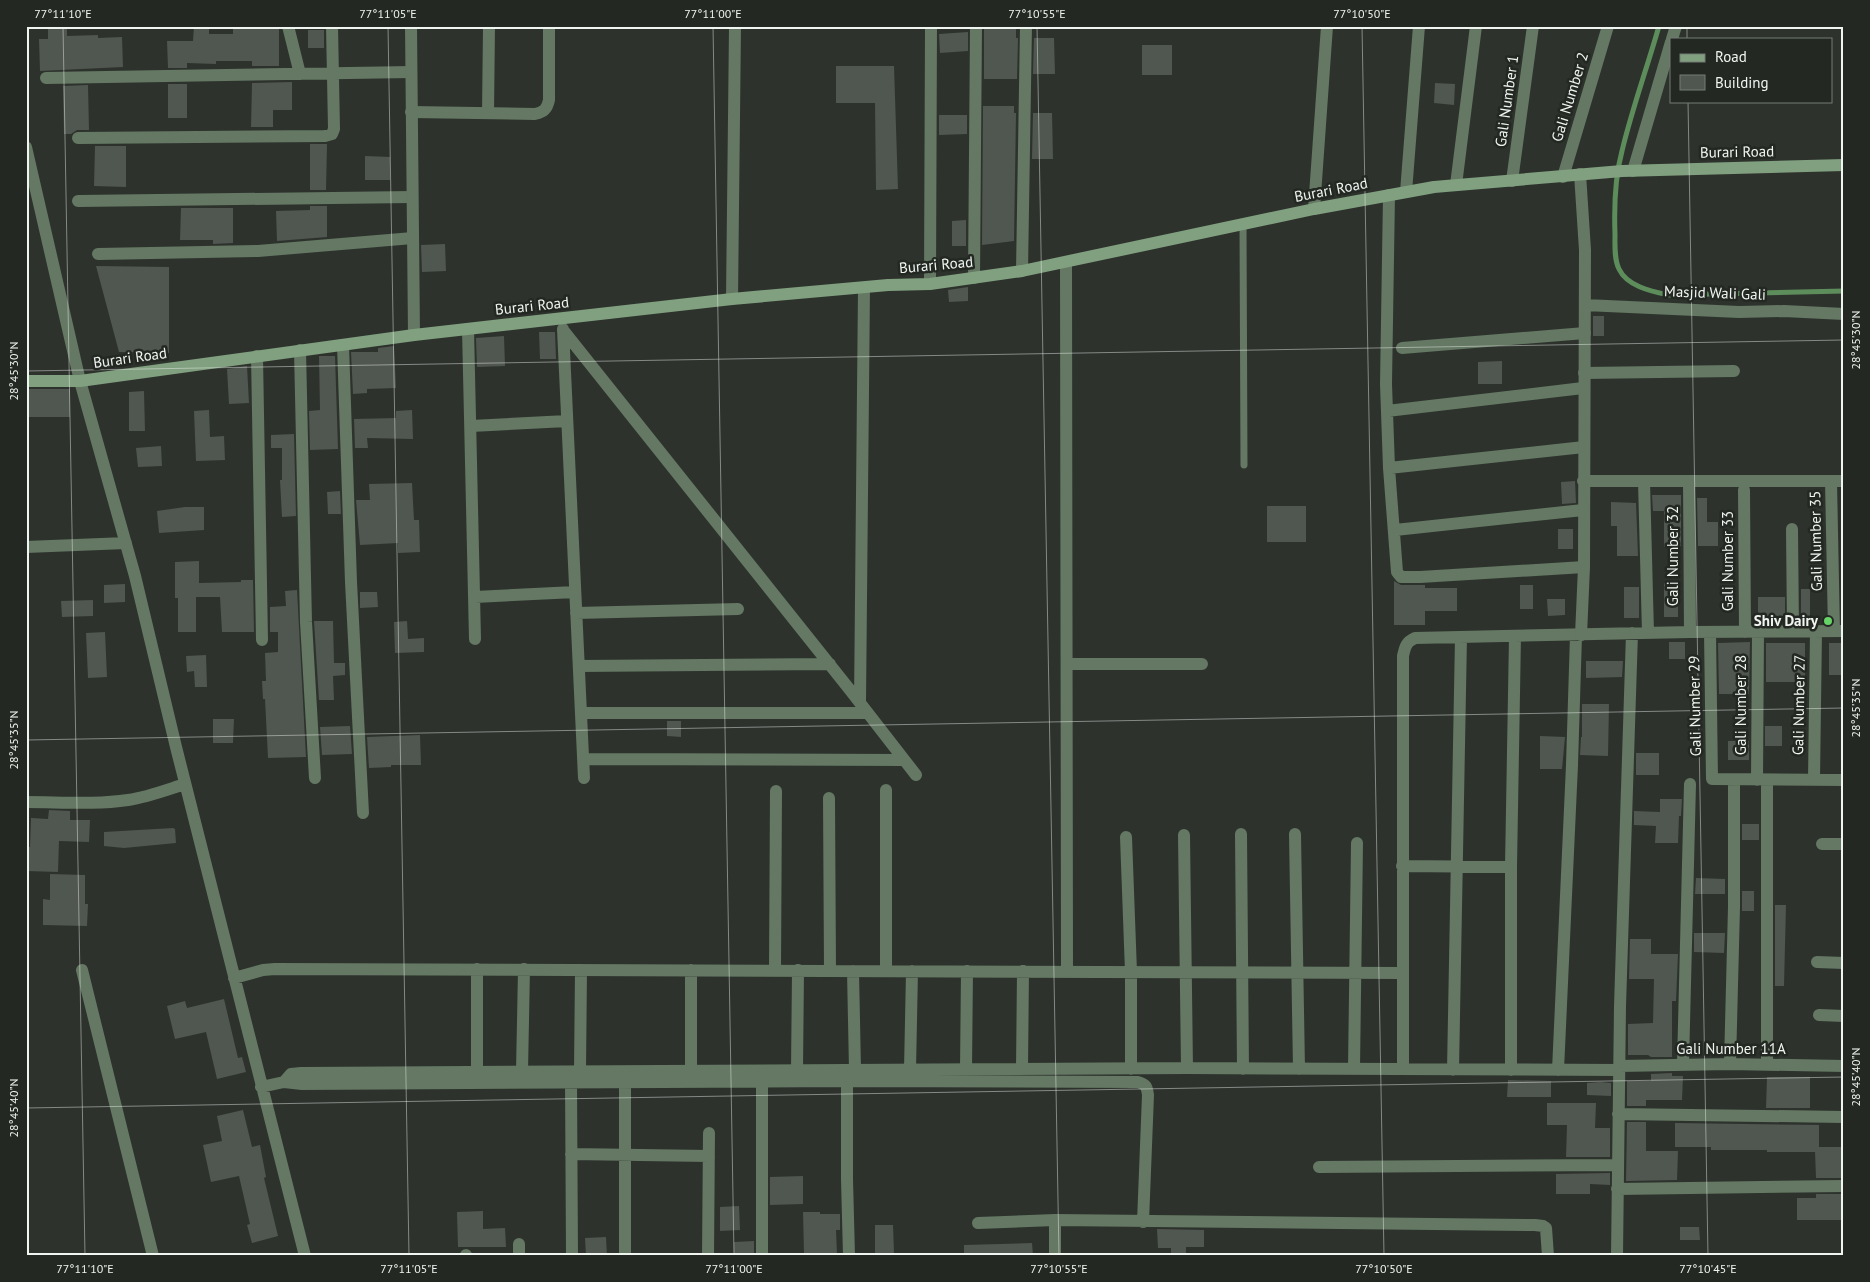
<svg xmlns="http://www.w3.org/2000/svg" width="1870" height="1282" viewBox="0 0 1870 1282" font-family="'PT Sans',sans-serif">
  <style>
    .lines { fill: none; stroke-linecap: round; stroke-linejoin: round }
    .stream { stroke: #5e8d5c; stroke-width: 5 }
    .building { fill: #505650 }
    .service { stroke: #647863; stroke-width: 7 }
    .minor { stroke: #647863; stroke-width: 12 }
    .tertiary { stroke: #647863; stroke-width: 12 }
    .secondary { stroke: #80a07f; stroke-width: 12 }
    .ticks { fill: none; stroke: #f1f5f1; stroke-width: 1; stroke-opacity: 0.45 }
    .poi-dot { fill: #66d466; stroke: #232823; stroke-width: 2 }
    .labels { text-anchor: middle; stroke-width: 5; stroke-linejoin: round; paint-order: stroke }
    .street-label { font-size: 15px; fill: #f1f5f1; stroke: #232823 }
    .poi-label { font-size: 15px; font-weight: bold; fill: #f1f5f1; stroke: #232823; text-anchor: end }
    .neatline { fill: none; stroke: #f1f5f1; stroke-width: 2 }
    .ticks-label { font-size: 12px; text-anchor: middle; fill: #f1f5f1 }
  </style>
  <rect width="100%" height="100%" fill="#2d322d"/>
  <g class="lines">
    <path class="stream" d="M1659 26C1647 68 1632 109 1622 151 1615 177 1614 207 1615 234 1615 245 1614 259 1619 269 1627 286 1650 291 1668 295L1844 291"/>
  </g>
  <path class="building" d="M48 26H67V36L98 35V38L122 37 123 67 40 71 39 39H48Z
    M194 26H209V34H233V29H279V66H252V61H216V64L187 63V68H168L167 41H193Z
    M984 26H1016V38H1018L1017 79H984Z
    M308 30H324V48H308Z
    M968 32V51L940 53 939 34Z
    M1034 38H1054L1055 74H1033Z
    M1142 45H1172V75H1142Z
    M836 66H894L898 189 876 190 875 103H836Z
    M292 82V110H273V127H251L252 83Z
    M1435 83 1455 84 1454 105 1434 103Z
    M168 84H187V118H168Z
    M88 85 89 130H77L71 134H64L63 86Z
    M983 106H1014V113H1016L1014 241 982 245Z
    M1033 113H1052L1053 159H1032Z
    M939 115H967V134L939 135Z
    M310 144H327L326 190H310Z
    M95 146H126V187L94 186Z
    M365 156 390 157V180H365Z
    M310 206H327V237L277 241 276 211 310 210Z
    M181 208H233V243L213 244V240H180Z
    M966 220V246H952V221Z
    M445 244 446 271 422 272 421 245Z
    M96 266 169 267V353L119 352Z
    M968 287V301L949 302 948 290Z
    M1593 316H1604V336H1593Z
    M539 332H555L556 359H540Z
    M504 336 505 366 477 367 476 338Z
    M394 346 396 388 367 389V393L353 394 351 352H378V348Z
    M319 356H335L338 449 310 450 309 411 320 410Z
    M1502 361V384H1478V362Z
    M247 366 249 403 229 404 227 369Z
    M28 389H70V417H28Z
    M144 391 145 431H129V392Z
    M209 410 210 437 224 436 225 460 196 461 194 411Z
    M412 410 413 439 367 438 368 448H355L354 419 396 418V411Z
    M294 434 296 516 282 517 280 480H282V448H271V435Z
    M161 446 162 466 138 467 136 448Z
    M1575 481 1576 503 1562 504 1561 482Z
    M412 483 414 520H419L420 552 398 553V543L360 545 356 500H370L369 484Z
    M340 491 341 514H328L327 492Z
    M1652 495H1681V546L1664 547V511H1653Z
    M1697 498H1707V522H1718V546H1698Z
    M1611 502 1636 503 1638 556H1617V526H1611Z
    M1267 506H1306V542H1267Z
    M185 507H204V530L159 533 157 511Z
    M1558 529H1573V549H1558Z
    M199 561V583L241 582V580H253L254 632H222L220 597H196V632H178V598H175V562Z
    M1394 581 1401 585H1425V588H1457V611H1425V625H1394Z
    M1664 583H1678V617H1664Z
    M125 584V602L104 603V585Z
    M1520 585H1533V609H1520Z
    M1624 587H1639V618H1624Z
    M1801 589H1810V616H1801Z
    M297 590 306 757 268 758 265 699H263L262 681H266L265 653 278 652V632H270V607L286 606 285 591Z
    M360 592H377L378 607 360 608Z
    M1758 597H1785V616L1758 617Z
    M1547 599H1565V615L1548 616Z
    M93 600V616L62 617 61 601Z
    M314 621H333L334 663H345V675L333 676 334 700H319Z
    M407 621 408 639 424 638V652L395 653 394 622Z
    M105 632 107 677 88 678 86 633Z
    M1669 642H1685V659H1669Z
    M1750 642 1749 694H1719L1718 643Z
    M1766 643H1805V682H1766Z
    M1829 643H1844V675H1829Z
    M206 655 207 687H195L194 671 187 672 186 656Z
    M1586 661H1623L1622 677 1586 678Z
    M1582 704H1609L1608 756 1580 755 1581 737H1582Z
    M213 719H234L233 743H213Z
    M667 721H681V737L667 736Z
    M350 726 352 754 322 755 320 727Z
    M1765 726H1782V746H1765Z
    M420 735 421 765H391V767L369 768 367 737Z
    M1540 736 1565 737 1562 769H1540Z
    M1728 741H1749V760H1728Z
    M1636 753H1659V775H1636Z
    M1660 799H1682L1681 816H1679L1678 843H1655L1656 826 1634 825V811L1660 812Z
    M49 810 70 811V820H90L89 842 59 841 58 872 26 871V847H30L31 818 48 819Z
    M1742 824H1759V840H1742Z
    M173 828 175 829 176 843 124 848 104 846V832Z
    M50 874 85 875V904H88L87 926 43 925V899L50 900Z
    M1696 878 1725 879V894H1695Z
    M1742 891H1754V911H1742Z
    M1775 905H1786L1784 986H1775Z
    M1694 933H1725L1724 953 1694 952Z
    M1630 939H1651V954H1678L1676 1001H1672V1057H1651L1648 1055H1628V1024L1653 1023 1654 979H1629Z
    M224 999 238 1058 242 1057 246 1072 217 1079 206 1032 175 1039 167 1006 185 1001 187 1008Z
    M1672 1073V1076H1683L1682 1100H1646V1106H1627V1081H1651V1074Z
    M1767 1077H1810V1108H1766Z
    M1508 1080 1551 1081V1097H1507Z
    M1600 1082 1611 1083V1096L1587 1095V1083Z
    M1547 1103H1596L1595 1128H1610V1157H1566L1567 1125H1547Z
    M243 1110 252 1147 260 1145 266 1177 264 1178 278 1236 252 1243 247 1225 250 1224 239 1176 211 1182 203 1145 222 1141 217 1116Z
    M1627 1122H1646V1151H1678L1677 1180 1626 1181Z
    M1675 1123 1819 1125V1147H1844V1178H1816L1815 1152H1767V1150H1711V1147H1675Z
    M1610 1173V1185L1590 1184V1194H1556V1174Z
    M803 1176V1204L770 1205V1177Z
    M1816 1194H1844V1220H1797V1198H1816Z
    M739 1206 740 1230 720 1231V1207Z
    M483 1211V1229L505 1228 506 1247H458L457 1212Z
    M803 1212H820V1214H840V1230H836L837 1255 804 1254Z
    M875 1225H893L894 1253 875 1254Z
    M1680 1227H1699L1700 1240H1680Z
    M1157 1229 1204 1230V1247H1186V1256H1171V1248H1158Z
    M606 1237 607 1256H586L585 1238Z
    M754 1241V1256H734V1242Z
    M1032 1243 1033 1256H964V1245Z"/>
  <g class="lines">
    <path class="service" d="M1243 224 1244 465"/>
    <path class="minor" d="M288 26 300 74
      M1672 39 1676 26
      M46 78 411 72
      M411 112 535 114C544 112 547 109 549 100V26
      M488 113 489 26
      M78 138 325 136 332 134 334 129 332 26
      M26 147 80 381 135 576 176 747 305 1256
      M1633 171 1671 42
      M1563 177 1608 26
      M1512 181 1533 26
      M1456 185 1476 26
      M1406 192 1419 26
      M1389 195 1386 384 1389 468 1397 572 1401 577H1420L1584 567
      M78 201 412 197
      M1314 209 1327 26
      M98 254 258 251 413 238
      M1066 262 1067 971
      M1022 271 1026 26
      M974 278 976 26
      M930 284 931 26
      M732 299 735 26
      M468 329 475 639
      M563 329 584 778
      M563 330 850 690 916 775
      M343 345 351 582 363 813
      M1402 348 1585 333
      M300 350 306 622 315 778
      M257 356 262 640
      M1584 373 1734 371
      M1387 411 1583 388
      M471 426 567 421
      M1389 468 1584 447
      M1644 481 1648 633
      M1689 481 1690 632
      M1831 481 1834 631
      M1744 490 1745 632
      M1792 529 1793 630
      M1395 530 1583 510
      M26 547 126 543
      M475 597 575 592
      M576 613 738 609
      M1710 632 1712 779 1844 780
      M1067 664H1202
      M579 666 830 664
      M860 702 864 288
      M581 713H868
      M583 759 904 760
      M1814 779 1816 631
      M1757 780 1758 631
      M1767 780V1065
      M829 798 830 971
      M26 802C60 802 95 805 128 800 148 797 166 790 185 784
      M1241 834 1243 1069
      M1295 834 1299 1069
      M1184 835 1187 1068
      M1126 837 1131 972V1069
      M1822 844H1844
      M1402 866 1511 867
      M1817 962 1844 963
      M82 970 153 1256
      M691 970V1071
      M775 970 776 791
      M853 971 855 1070
      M886 971V790
      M234 978 263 970 275 969 1402 973
      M1819 1015 1844 1016
      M1683 1064 1690 784
      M1730 1064 1734 907V780
      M1619 1066 1730 1064 1844 1066
      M966 1069 967 971
      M1022 1069 1023 971
      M1354 1069 1357 843
      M1403 1069V656C1405 647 1406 642 1415 638L1690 632 1844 631
      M797 1070 798 970
      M910 1070 912 971
      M1453 1070 1461 637
      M1511 1070V867L1515 636
      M1558 1070 1572 765 1576 635
      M580 1071 581 970
      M477 1072V969
      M522 1072 524 969
      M847 1081V1179L849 1256
      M284 1082 302 1084 847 1081 1138 1082C1146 1084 1147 1087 1148 1095L1143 1222
      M571 1082 572 1256
      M625 1082V1256
      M261 1087 284 1082 291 1074 301 1073 1187 1068 1618 1070
      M1618 1114 1844 1117
      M571 1154 709 1156
      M1319 1167 1617 1165
      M1617 1189 1844 1186
      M1055 1220V1256
      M978 1223 1055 1220 1535 1225 1543 1226 1546 1228 1548 1256
      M519 1244V1256
      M466 1255V1256
      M708 1256 709 1133
      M762 1256V1081
      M1617 1256 1620 1006 1632 633"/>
    <path class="tertiary" d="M411 26 414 335
      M1580 174 1585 250 1584 567 1581 635
      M1585 305 1739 312 1784 311 1844 314
      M1583 481H1844"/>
    <path class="secondary" d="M26 381H80L414 335 732 299 888 285 930 284 1022 271 1314 209 1434 187 1622 171 1844 165"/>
  </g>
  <path class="ticks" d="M63 26 85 1256M388 26 409 1256M713 26 734 1256M1037 26 1059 1256M1362 26 1384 1256M1687 26V39M1688 101 1708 1256M26 371 1844 340M26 740 1844 708M26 1108 1844 1077"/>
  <circle class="poi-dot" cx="1828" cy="621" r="5"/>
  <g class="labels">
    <g class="street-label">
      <text transform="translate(1570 97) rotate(-73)" y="5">Gali Number 2</text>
      <text transform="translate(1507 101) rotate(-82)" y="5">Gali Number 1</text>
      <text transform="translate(1737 152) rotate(-1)" y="5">Burari Road</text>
      <text transform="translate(1331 190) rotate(-11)" y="5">Burari Road</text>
      <text transform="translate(936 265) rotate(-5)" y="5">Burari Road</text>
      <text transform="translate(1715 293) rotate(2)" y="5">Masjid Wali Gali</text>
      <text transform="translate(532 306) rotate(-6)" y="5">Burari Road</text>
      <text transform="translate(130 358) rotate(-8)" y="5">Burari Road</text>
      <text transform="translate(1816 541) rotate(-91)" y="5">Gali Number 35</text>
      <text transform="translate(1673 556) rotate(-90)" y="5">Gali Number 32</text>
      <text transform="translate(1728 561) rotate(-90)" y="5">Gali Number 33</text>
      <text transform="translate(1741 705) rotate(-90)" y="5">Gali Number 28</text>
      <text transform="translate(1799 705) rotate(-89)" y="5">Gali Number 27</text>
      <text transform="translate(1695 706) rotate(-91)" y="5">Gali Number 29</text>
      <text x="1731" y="1054">Gali Number 11A</text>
    </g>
    <g class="poi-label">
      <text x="1818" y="626">Shiv Dairy</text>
    </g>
  </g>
  <rect width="1870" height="1282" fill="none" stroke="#232823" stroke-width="55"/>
  <rect x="1670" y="38" width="162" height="65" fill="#232823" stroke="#757a75"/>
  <rect x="1680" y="54" width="25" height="8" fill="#80a07f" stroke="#757a75"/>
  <text x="1715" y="62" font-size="15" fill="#f1f5f1">Road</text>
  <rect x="1680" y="75" width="25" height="15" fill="#505650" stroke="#757a75"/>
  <text x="1715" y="88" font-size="15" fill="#f1f5f1">Building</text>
  <rect x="28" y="28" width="1814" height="1226" class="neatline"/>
  <g class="ticks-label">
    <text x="63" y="18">77°11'10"E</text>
    <text x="388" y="18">77°11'05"E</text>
    <text x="713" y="18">77°11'00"E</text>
    <text x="1037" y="18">77°10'55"E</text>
    <text x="1362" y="18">77°10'50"E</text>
    <text transform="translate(1856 340) rotate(-90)" y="4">28°45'30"N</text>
    <text transform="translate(14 371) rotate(-90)" y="4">28°45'30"N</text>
    <text transform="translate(1856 708) rotate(-90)" y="4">28°45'35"N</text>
    <text transform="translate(14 740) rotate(-90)" y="4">28°45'35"N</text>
    <text transform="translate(1856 1077) rotate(-90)" y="4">28°45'40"N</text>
    <text transform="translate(14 1108) rotate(-90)" y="4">28°45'40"N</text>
    <text x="85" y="1273">77°11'10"E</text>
    <text x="409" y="1273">77°11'05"E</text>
    <text x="734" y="1273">77°11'00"E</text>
    <text x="1059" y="1273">77°10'55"E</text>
    <text x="1384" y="1273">77°10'50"E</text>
    <text x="1708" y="1273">77°10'45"E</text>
  </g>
</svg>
